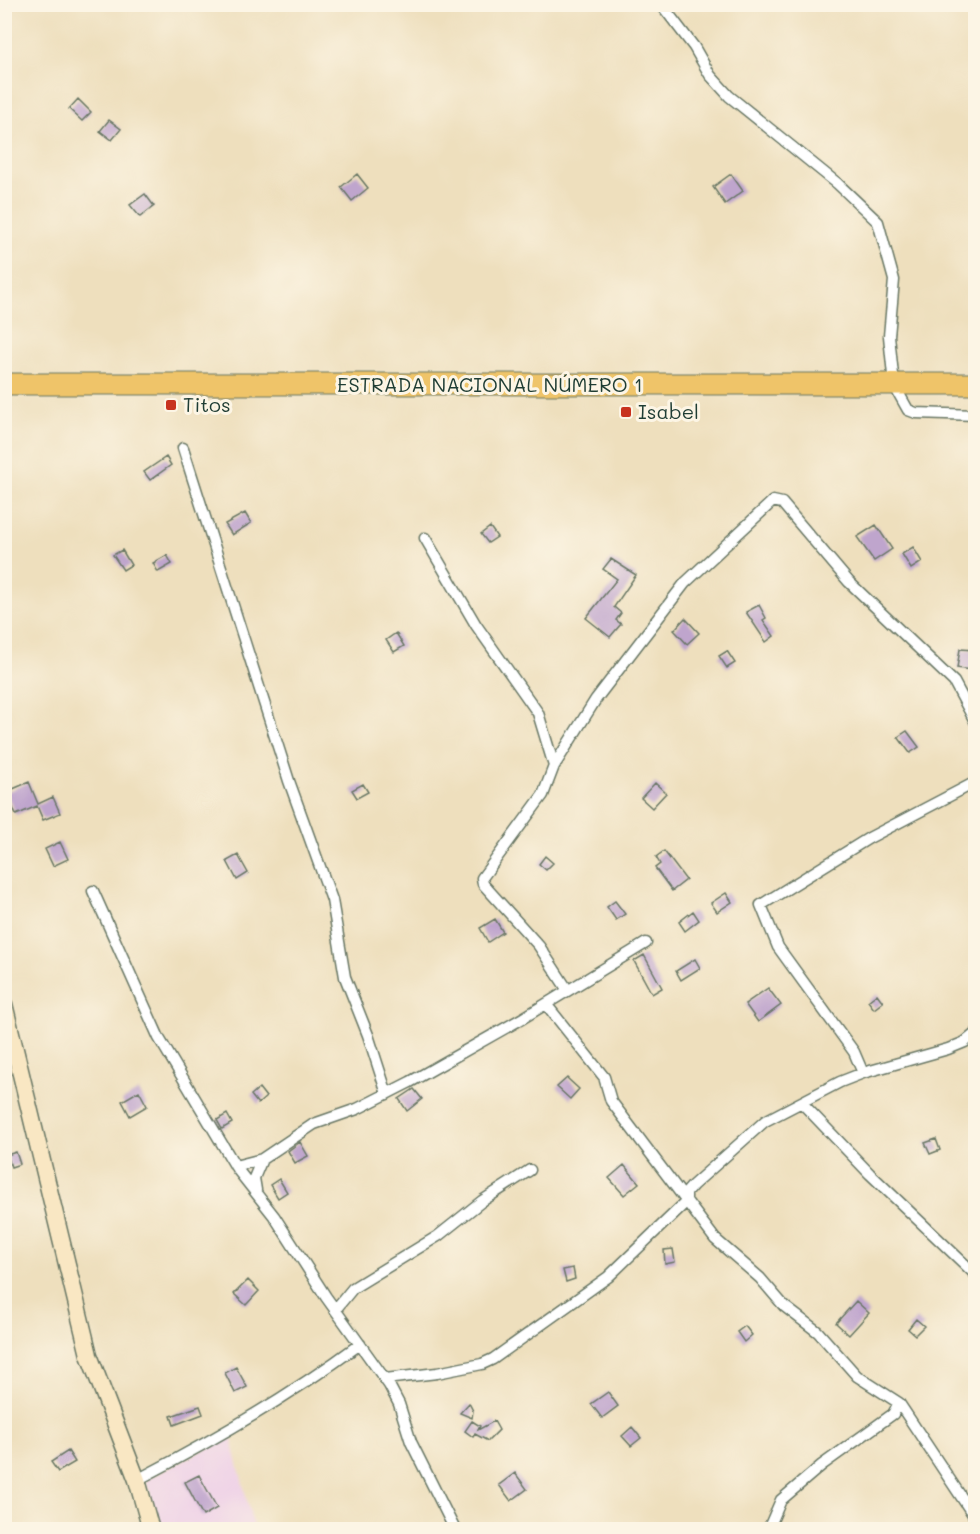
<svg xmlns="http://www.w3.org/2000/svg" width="980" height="1534" viewBox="0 0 980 1534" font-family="Mali,sans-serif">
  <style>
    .built { fill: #eed0e7 }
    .building { fill: #bfa5cd }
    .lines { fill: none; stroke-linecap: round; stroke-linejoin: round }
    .street-casing { stroke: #677664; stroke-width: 13 }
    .secondary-casing { stroke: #677664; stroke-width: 19 }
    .highway-casing { stroke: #677664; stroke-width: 23 }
    .street { stroke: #fff; stroke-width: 10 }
    .secondary { stroke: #f9e7c3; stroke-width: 16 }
    .highway { stroke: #efc469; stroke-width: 21 }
    .poi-dot { fill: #c8321e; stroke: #fcf5e5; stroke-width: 2 }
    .labels { text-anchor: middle; stroke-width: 6; stroke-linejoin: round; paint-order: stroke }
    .street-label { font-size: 20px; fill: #1f3d34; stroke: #fcf5e5 }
    .poi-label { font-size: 20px; fill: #1f3d34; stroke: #fcf5e5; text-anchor: start }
  </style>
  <rect width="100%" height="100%" fill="#fcf5e5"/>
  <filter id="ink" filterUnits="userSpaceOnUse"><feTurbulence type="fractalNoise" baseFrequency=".0167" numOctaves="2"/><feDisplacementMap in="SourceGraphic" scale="12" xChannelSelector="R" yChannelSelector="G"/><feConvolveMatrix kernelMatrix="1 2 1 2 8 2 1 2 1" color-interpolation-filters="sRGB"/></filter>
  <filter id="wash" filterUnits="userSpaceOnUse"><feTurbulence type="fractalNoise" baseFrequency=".008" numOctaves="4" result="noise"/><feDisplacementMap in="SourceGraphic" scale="24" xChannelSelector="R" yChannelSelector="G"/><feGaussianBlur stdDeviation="1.35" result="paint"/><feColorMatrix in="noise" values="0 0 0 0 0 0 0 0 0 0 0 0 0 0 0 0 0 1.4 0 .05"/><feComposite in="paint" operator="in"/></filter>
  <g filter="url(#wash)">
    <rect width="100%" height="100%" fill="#eedfbd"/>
    <path class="built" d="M231 1436 254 1529H160L146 1480Z"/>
    <g id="blocks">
      <path class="building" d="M78 99 91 112 82 121 69 109Z
        M109 120 121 129 112 140 100 131Z
        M357 174 368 188 352 201 341 187Z
        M731 174 743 191 725 204 713 187Z
        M145 194 154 206 140 217 130 205Z
        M166 457 171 465 150 480 144 472Z
        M245 513 251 523 232 535 225 524Z
        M876 525 892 549 874 561 857 537Z
        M490 527 497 537 488 543 481 534Z
        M913 547 922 562 911 569 902 554Z
        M122 550 131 565 123 570 113 555Z
        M167 555 172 564 158 572 153 563Z
        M611 559 636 575 614 607 621 613 616 620 621 624 610 637 586 618 617 579 603 569Z
        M759 605 766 618 763 620 774 636 766 642 746 612Z
        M685 618 699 633 687 644 674 630Z
        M396 633 404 646 394 652 386 640Z
        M960 649 974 650 971 670 957 668Z
        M727 651 735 663 727 668 719 656Z
        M907 731 919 747 910 753 898 737Z
        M29 782 38 804 53 797 60 813 43 820 37 806 16 815 6 792Z
        M655 783 666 793 652 808 641 798Z
        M363 784 368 792 357 798 352 790Z
        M60 842 68 859 53 866 45 849Z
        M664 851 686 880 672 891 655 868 660 864 656 857Z
        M238 855 248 873 237 880 227 861Z
        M545 856 553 863 546 870 539 864Z
        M726 893 732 902 717 912 711 903Z
        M615 901 625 914 616 920 607 907Z
        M693 911 699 920 685 931 679 922Z
        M495 919 503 932 488 942 480 928Z
        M644 955 662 988 652 994 634 961Z
        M695 959 700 968 681 980 676 971Z
        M768 988 781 1005 758 1022 745 1004Z
        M877 994 883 1002 874 1009 868 1001Z
        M567 1078 579 1089 570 1099 557 1087Z
        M259 1088 266 1097 258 1104 251 1095Z
        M414 1089 422 1099 407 1111 399 1099Z
        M139 1091 147 1106 130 1116 122 1101Z
        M227 1114 232 1123 222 1129 217 1120Z
        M936 1139 940 1150 930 1154 925 1143Z
        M300 1142 308 1156 295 1163 288 1151Z
        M16 1152 20 1164 11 1167 7 1155Z
        M624 1165 639 1183 624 1195 609 1178Z
        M279 1179 287 1192 278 1198 270 1185Z
        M673 1249 675 1262 665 1264 664 1250Z
        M573 1268 575 1279 566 1282 563 1270Z
        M248 1280 259 1291 246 1305 234 1294Z
        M856 1301 869 1313 849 1335 836 1323Z
        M916 1319 924 1326 915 1335 908 1329Z
        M745 1326 752 1335 744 1342 737 1332Z
        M236 1367 247 1387 235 1393 225 1373Z
        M608 1392 618 1406 602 1418 591 1404Z
        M469 1403 473 1411 472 1418 460 1413Z
        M200 1406 203 1414 174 1425 171 1416Z
        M472 1421 480 1426 478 1430 494 1421 499 1430 488 1441 475 1434 473 1437 465 1431Z
        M632 1427 641 1438 631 1446 622 1436Z
        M68 1451 75 1462 58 1472 51 1462Z
        M515 1473 527 1489 511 1501 499 1485Z
        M199 1475 217 1508 203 1516 185 1482Z"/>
    </g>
  </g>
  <g filter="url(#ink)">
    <use href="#blocks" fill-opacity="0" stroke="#677664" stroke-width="1.5"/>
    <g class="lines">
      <g class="street-casing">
        <path id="street" d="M661 4 694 47 710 75 729 96 838 184 878 222 894 280 889 336 894 385 908 410 916 413 976 415
          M183 448 289 781 332 900 345 977 368 1035 387 1094
          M425 538 476 625 538 713 554 766
          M93 891 159 1038 237 1169 274 1216 326 1297 389 1385 399 1404 411 1442 455 1530
          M567 989 539 946 483 884 482 878 543 795 554 766 596 699 685 583 773 501 782 503 849 582 954 682 976 723
          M546 1004 604 1077 611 1101 715 1239 760 1278 784 1306 818 1332 857 1376 899 1403 976 1519
          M863 1073 854 1052 778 947 761 905 869 838 976 782
          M802 1103 870 1174 976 1275
          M235 1166 262 1159 314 1124 357 1109 410 1082 523 1018 646 943
          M256 1190 254 1178 262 1159
          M335 1310 353 1288 438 1236 482 1201 530 1170
          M385 1379 437 1373 482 1364 493 1359 608 1277 686 1202V1193L693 1185 765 1121 840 1082 863 1073 948 1049 965 1042 976 1033
          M137 1480C214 1440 290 1396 360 1344
          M768 1530 781 1500 822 1465 893 1414 899 1403"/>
      </g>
      <g class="secondary-casing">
        <path id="secondary" d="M4 1004 89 1355 137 1480 151 1530"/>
      </g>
      <g class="highway-casing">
        <path id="highway" d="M4 384H976"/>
      </g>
      <use href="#street" class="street"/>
      <use href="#secondary" class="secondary"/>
      <use href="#highway" class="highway"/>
    </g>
  </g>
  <g class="poi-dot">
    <rect x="165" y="399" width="12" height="12" rx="3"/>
    <rect x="620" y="406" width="12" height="12" rx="3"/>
  </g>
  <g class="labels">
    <g class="street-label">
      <text x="490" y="392">ESTRADA NACIONAL NÚMERO 1</text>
    </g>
    <g class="poi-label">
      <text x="183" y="412">Titos</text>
      <text x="638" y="419">Isabel</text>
    </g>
  </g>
  <rect width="980" height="1534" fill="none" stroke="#fcf5e5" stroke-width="24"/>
</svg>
